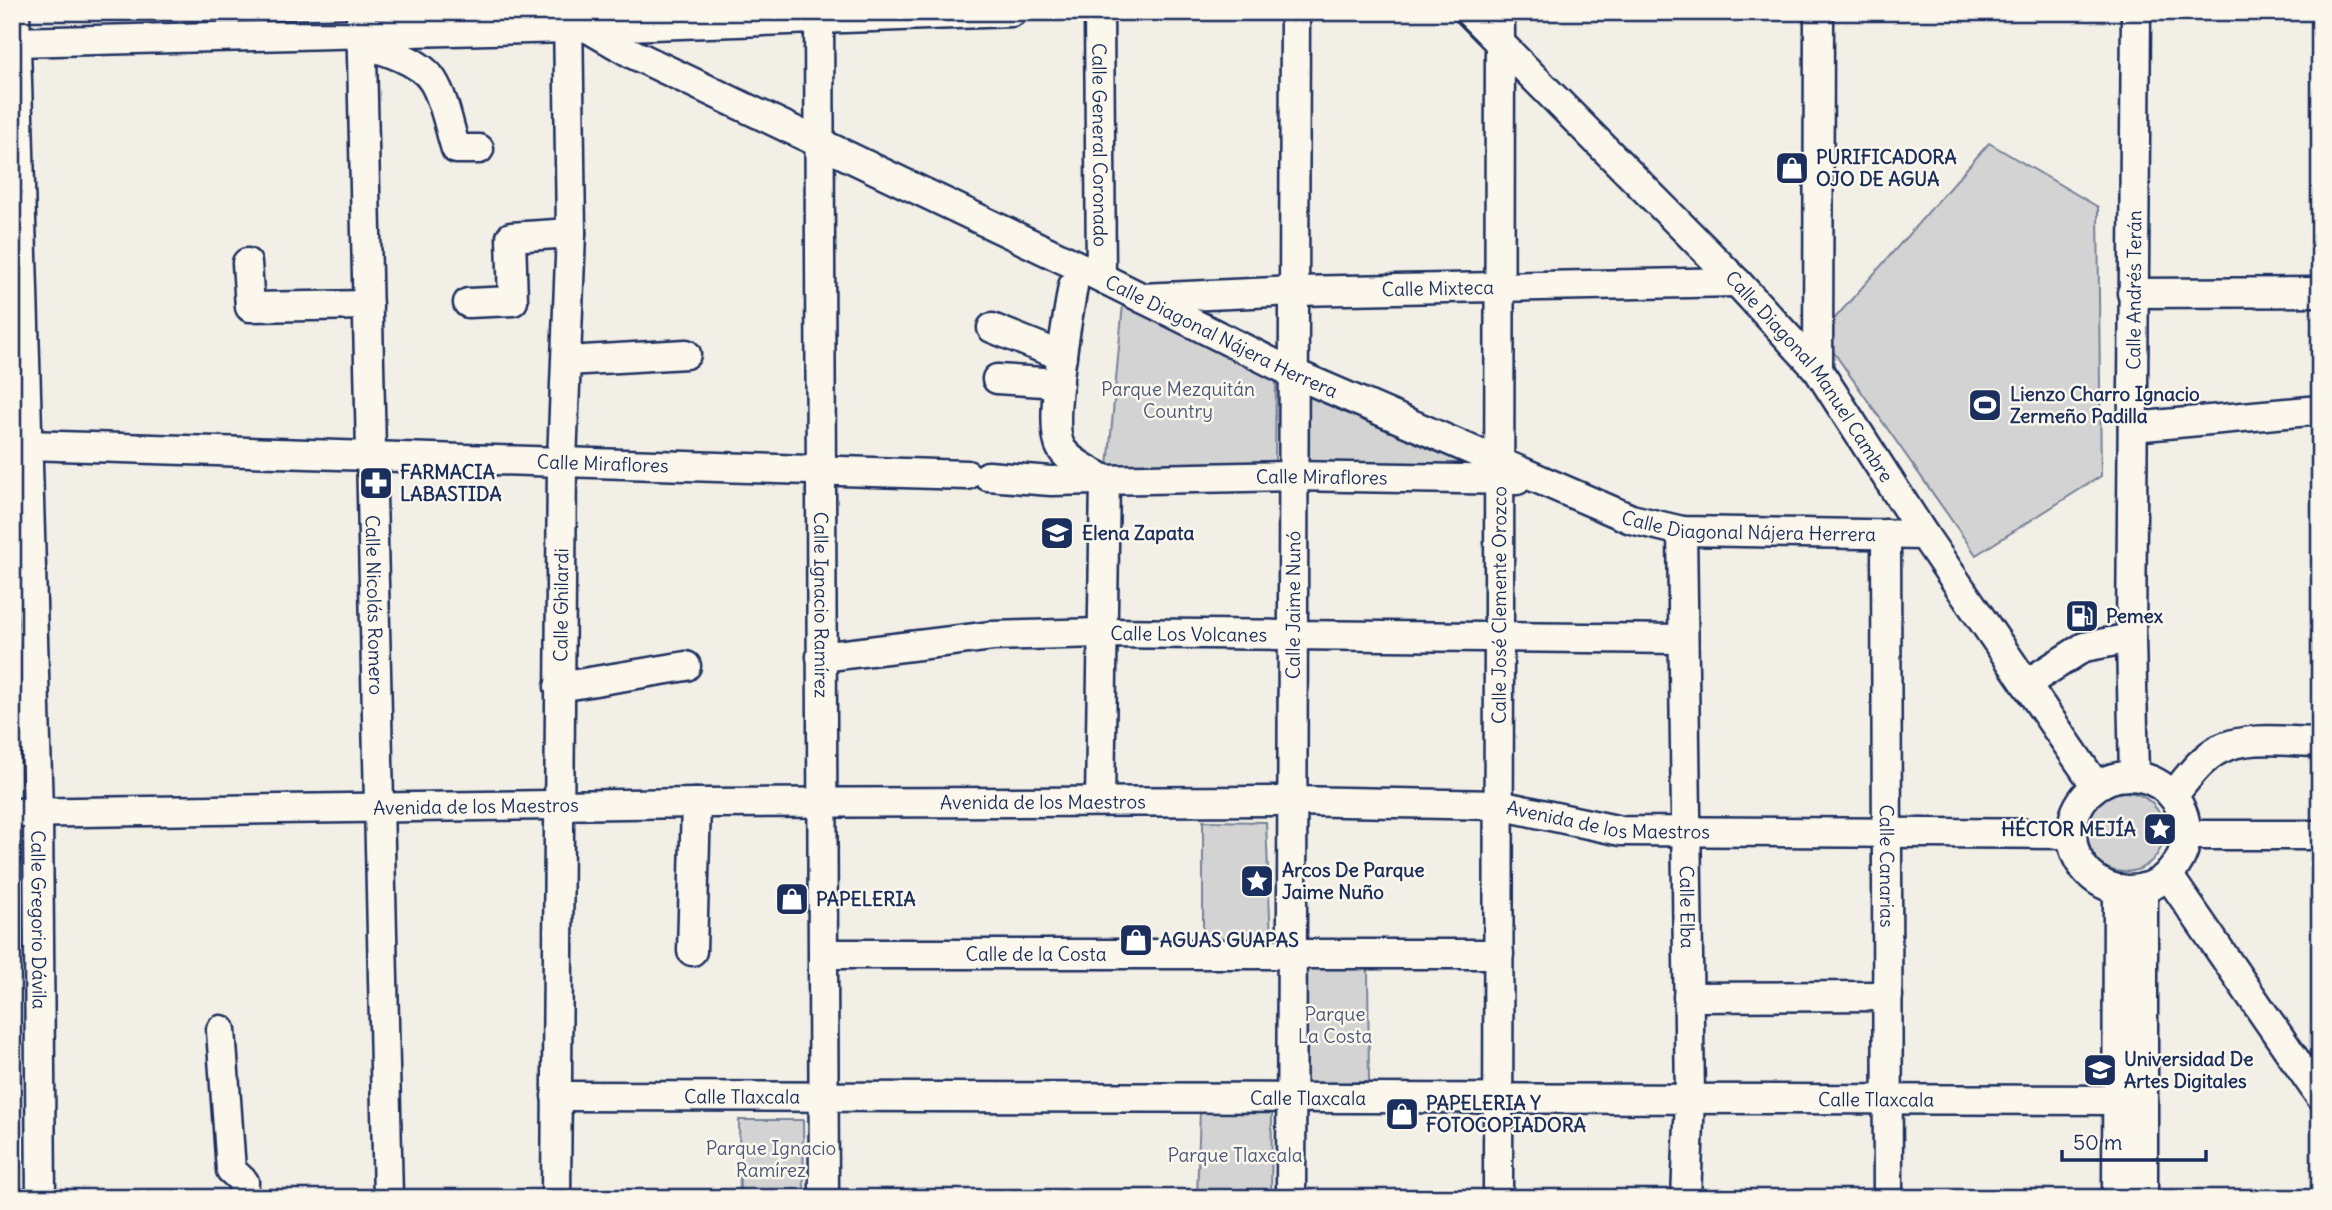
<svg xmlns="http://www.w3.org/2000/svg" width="2332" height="1210" font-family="Delius,sans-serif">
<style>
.green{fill:#d2d3d2;stroke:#768198;stroke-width:2}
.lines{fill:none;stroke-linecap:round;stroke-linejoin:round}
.minor-casing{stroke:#1b2f5e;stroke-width:33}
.minor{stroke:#fbf7ec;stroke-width:28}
.labels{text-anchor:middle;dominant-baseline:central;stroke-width:5;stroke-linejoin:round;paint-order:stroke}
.street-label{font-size:19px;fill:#1b2f5e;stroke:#fbf7ec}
.poi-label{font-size:19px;font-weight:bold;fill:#1b2f5e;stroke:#fbf7ec;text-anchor:start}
.park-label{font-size:19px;fill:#49587b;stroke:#fbf7ec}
</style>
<rect width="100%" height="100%" fill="#f2efe6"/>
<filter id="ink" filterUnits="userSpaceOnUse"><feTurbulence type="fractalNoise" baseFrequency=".0143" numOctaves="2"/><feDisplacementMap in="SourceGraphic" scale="14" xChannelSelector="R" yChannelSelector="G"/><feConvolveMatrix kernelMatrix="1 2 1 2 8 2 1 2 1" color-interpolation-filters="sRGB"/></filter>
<g filter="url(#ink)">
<g class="green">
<path d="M1989,143L2098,207L2101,476L1976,555L1821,334Z"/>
<path d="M1123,303L1276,377L1275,461L1108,467Z"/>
<path d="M1301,385L1493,471L1301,463Z"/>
<circle cx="2124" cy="832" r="40"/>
<path d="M1203,821L1266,822L1271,941H1203Z"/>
<path d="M1301,967L1368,968L1369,1082L1302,1085Z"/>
<path d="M1200,1110L1272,1113L1271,1198H1197Z"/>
<path d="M739,1120H803L804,1198H740Z"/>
</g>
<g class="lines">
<g class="minor-casing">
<g id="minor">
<path id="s1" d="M15,12L38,812L41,1198"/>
<path id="s2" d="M361,12L388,1198"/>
<path id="s3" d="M819,12L824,1198"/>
<path id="s4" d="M1099,12L1101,277"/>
<path id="s5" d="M1469,12L1737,282L1818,370L1924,535L2096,786"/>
<path id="s6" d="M586,27L631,53L1080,267L1293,373L1631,519L1682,531L1924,535"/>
<path d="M15,42L568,28L1012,12"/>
<path d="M361,44C383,49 421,61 433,81C445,100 449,128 456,149H479"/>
<path d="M247,263L250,307L368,305"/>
<path d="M1073,286C1068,317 1047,424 1061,448C1070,463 1091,471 1105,480"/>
<path d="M2132,293L2320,292"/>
<path id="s7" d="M1142,298L1295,291L1737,282"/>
<path d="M468,303L513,301L511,237L571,233"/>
<path d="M992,328L1062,356"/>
<path d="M567,361L686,354"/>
<path d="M1818,370L1819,12"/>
<path d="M997,379L1059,383"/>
<path d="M2133,427L2320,410"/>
<path id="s8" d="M27,445L967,475"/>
<path id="s9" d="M988,476L1051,481L1292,476L1517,480"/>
<path id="s10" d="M1682,531L1690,1098L1686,1198"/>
<path id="s11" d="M1886,534L1888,1198"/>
<path id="s12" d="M821,657L992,636L1101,633L1683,639"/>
<path d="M2026,684L2084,647L2131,638"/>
<path d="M559,687L686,666"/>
<path id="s13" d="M2134,776L2131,638L2136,12"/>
<circle cx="2129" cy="833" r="57"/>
<path d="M2173,796C2186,780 2201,758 2220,749C2248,735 2290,742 2320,742"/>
<path d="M1100,801L1105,480"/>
<path id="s14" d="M12,813L696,803L1292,801L1499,805L1621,831L2072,834"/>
<path d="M2186,835H2320"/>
<path d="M2168,875L2320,1096"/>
<path d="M692,951L696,803"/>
<path id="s15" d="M824,954H1499"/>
<path d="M1688,997L1888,996"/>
<path d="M221,1030L231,1170L244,1182L243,1198"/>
<path id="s16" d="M556,1096L2143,1100"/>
<path id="s17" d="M556,1198L562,461L571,233L568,12"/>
<path id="s18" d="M1291,1198L1295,12"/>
<path id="s19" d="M1498,1198L1500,12"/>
<path d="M2117,1198L2118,889"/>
<path d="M2143,1198V888"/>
</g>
</g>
<use href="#minor" class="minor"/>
</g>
</g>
<defs>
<g id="shop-square" transform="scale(1.75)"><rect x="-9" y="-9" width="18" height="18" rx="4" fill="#1b2f5e" stroke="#fbf7ec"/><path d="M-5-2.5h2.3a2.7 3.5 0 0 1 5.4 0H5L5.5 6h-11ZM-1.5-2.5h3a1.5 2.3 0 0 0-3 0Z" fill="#fff"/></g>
<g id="stadium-square" transform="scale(1.75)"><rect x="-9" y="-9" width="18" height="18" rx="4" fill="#1b2f5e" stroke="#fbf7ec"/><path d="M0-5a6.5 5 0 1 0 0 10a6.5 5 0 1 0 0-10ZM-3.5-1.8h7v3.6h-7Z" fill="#fff"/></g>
<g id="pharmacy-square" transform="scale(1.75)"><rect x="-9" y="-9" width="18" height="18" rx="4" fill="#1b2f5e" stroke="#fbf7ec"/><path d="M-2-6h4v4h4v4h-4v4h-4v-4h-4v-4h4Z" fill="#fff"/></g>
<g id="school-square" transform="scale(1.75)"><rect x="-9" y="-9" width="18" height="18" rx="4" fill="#1b2f5e" stroke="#fbf7ec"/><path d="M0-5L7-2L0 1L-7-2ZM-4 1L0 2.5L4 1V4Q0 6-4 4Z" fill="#fff"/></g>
<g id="fuel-square" transform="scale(1.75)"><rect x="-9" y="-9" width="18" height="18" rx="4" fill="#1b2f5e" stroke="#fbf7ec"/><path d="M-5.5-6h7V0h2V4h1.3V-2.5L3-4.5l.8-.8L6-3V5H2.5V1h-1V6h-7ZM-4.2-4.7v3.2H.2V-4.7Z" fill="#fff"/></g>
<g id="sight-square" transform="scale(1.75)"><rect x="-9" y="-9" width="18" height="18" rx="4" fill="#1b2f5e" stroke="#fbf7ec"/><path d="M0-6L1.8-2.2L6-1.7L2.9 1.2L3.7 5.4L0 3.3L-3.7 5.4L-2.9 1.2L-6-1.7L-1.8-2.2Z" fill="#fff"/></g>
<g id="university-square" transform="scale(1.75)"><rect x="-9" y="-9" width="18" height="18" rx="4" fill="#1b2f5e" stroke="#fbf7ec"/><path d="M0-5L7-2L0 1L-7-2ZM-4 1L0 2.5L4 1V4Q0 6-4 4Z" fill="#fff"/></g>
</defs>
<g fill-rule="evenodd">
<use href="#shop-square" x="1792" y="168"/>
<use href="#stadium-square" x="1985" y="405"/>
<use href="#pharmacy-square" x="376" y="483"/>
<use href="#school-square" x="1057" y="533"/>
<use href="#fuel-square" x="2082" y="616"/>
<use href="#sight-square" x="2160" y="829"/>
<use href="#sight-square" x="1257" y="881"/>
<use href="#shop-square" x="792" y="899"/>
<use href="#shop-square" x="1136" y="940"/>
<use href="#university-square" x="2100" y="1070"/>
<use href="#shop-square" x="1402" y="1114"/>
</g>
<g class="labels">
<g class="street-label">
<text stroke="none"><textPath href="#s4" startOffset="133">Calle General Coronado</textPath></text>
<text stroke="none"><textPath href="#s7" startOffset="296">Calle Mixteca</textPath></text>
<text stroke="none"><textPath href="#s13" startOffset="486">Calle Andrés Terán</textPath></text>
<text stroke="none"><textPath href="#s6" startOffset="707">Calle Diagonal Nájera Herrera</textPath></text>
<text stroke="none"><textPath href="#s5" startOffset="500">Calle Diagonal Manuel Cambre</textPath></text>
<text stroke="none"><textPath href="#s8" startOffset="576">Calle Miraflores</textPath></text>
<text stroke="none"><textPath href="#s9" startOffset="334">Calle Miraflores</textPath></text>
<text stroke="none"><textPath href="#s6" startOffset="1274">Calle Diagonal Nájera Herrera</textPath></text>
<text stroke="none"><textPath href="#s2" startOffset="593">Calle Nicolás Romero</textPath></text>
<text stroke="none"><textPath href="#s17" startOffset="593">Calle Ghilardi</textPath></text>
<text stroke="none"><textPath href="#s3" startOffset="593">Calle Ignacio Ramírez</textPath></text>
<text stroke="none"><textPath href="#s18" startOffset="593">Calle Jaime Nunó</textPath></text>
<text stroke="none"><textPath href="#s19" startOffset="593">Calle José Clemente Orozco</textPath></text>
<text stroke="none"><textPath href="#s12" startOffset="369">Calle Los Volcanes</textPath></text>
<text stroke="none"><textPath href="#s14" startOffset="1031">Avenida de los Maestros</textPath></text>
<text stroke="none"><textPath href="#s14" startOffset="464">Avenida de los Maestros</textPath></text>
<text stroke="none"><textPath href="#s14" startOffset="1598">Avenida de los Maestros</textPath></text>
<text stroke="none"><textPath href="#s11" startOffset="332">Calle Canarias</textPath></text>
<text stroke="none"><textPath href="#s10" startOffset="376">Calle Elba</textPath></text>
<text stroke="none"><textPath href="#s1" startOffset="908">Calle Gregorio Dávila</textPath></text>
<text stroke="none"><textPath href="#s15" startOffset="212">Calle de la Costa</textPath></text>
<text stroke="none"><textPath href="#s16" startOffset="186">Calle Tlaxcala</textPath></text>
<text stroke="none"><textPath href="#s16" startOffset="752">Calle Tlaxcala</textPath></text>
<text stroke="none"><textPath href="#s16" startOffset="1320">Calle Tlaxcala</textPath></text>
</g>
<g class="poi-label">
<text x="1816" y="157">PURIFICADORA<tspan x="1816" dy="22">OJO DE AGUA</tspan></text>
<text x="2010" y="394">Lienzo Charro Ignacio<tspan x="2010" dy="22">Zermeño Padilla</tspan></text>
<text x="400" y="472">FARMACIA<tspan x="400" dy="22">LABASTIDA</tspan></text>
<text x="1082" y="533">Elena Zapata</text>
<text x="2106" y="616">Pemex</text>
<text x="2136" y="829" text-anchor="end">HÉCTOR MEJÍA</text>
<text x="1282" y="870">Arcos De Parque<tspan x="1282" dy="22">Jaime Nuño</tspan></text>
<text x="816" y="899">PAPELERIA</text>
<text x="1160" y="940">AGUAS GUAPAS</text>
<text x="2124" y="1059">Universidad De<tspan x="2124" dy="22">Artes Digitales</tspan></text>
<text x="1426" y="1103">PAPELERIA Y<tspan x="1426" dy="22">FOTOCOPIADORA</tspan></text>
</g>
<g class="park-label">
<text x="1178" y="389">Parque Mezquitán<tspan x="1178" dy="22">Country</tspan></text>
<text x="1335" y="1014">Parque<tspan x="1335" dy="22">La Costa</tspan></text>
<text x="771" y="1148">Parque Ignacio<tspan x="771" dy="22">Ramírez</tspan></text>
<text x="1235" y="1155">Parque Tlaxcala</text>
</g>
</g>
<rect width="2332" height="1210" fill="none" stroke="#fbf7ec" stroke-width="42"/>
<rect x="21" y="21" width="2290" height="1168" fill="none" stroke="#1b2f5e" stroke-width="2.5" filter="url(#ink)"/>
<path d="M2062 1150v10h144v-10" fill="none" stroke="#1b2f5e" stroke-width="3.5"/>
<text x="2073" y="1150" font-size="21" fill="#1b2f5e" stroke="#fbf7ec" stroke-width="5" paint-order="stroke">50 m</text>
</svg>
